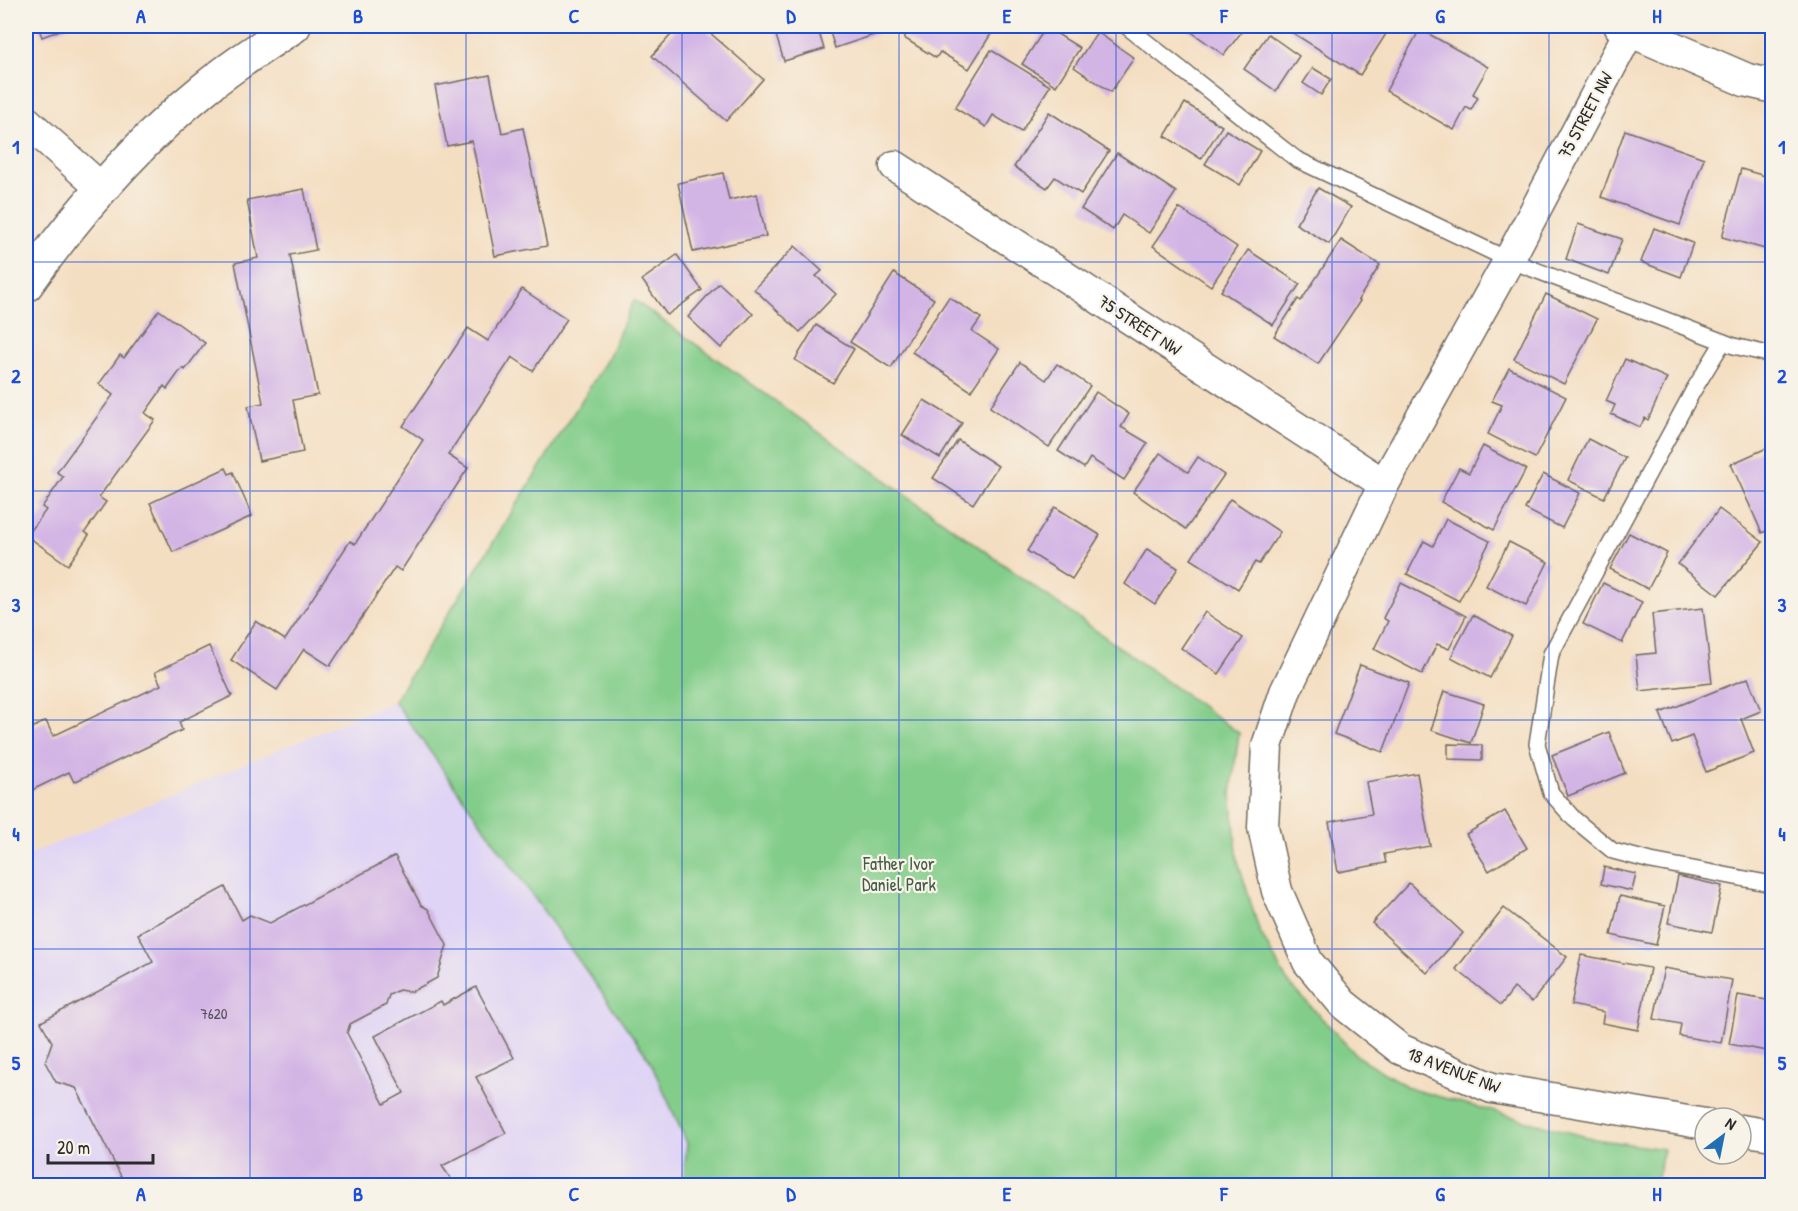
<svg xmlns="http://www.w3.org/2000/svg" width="1798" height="1211" font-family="'Patrick Hand',sans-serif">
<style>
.built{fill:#dfd4f5}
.green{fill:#83cd8a;stroke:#577c5a;stroke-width:1.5}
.building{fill:#d3b5e5}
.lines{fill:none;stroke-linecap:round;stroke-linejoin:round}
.service-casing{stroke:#716a60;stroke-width:18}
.minor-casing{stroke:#716a60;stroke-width:33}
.tertiary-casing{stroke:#716a60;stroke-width:36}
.service{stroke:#fff;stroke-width:15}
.minor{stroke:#fff;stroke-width:30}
.tertiary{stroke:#fff;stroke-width:33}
.grid{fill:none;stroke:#1d4ed8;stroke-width:1.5;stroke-opacity:0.55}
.labels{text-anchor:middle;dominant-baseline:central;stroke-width:4.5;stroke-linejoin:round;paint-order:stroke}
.number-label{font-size:15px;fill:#554e5a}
.street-label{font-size:18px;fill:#2b2b2b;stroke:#f7f3e8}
.park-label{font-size:18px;fill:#455c48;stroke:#f7f3e8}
.neatline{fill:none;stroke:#1d4ed8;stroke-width:2}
.grid-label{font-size:20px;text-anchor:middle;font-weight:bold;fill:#1d4ed8}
</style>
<rect width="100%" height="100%" fill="#f7f3e8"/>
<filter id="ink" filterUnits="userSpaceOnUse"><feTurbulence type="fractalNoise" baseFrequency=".0167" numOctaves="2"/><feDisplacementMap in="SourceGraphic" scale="12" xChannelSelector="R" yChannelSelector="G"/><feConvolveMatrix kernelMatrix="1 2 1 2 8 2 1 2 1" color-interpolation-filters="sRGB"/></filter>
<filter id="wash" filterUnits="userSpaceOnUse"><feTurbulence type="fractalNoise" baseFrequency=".008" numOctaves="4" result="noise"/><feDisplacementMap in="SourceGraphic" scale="24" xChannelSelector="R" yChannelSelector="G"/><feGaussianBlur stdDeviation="1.35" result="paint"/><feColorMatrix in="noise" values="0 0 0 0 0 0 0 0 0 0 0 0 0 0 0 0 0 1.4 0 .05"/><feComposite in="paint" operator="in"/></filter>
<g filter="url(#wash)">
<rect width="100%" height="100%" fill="#f4dec1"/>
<path class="built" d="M394,701L649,1059L687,1143L683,1185H31L26,1174V856Z"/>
<path class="green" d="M634,300L1239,733L1231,794L1238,861L1259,930L1287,981L1358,1057L1411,1089L1594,1139L1664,1149L1655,1185H683L687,1143L649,1059L394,701L608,358Z"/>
<g id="blocks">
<g class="building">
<path d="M38,26H71L42,37Z"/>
<path d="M679,26H702L763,79L726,121L652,56Z"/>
<path d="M773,26H817L824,49L784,61Z"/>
<path d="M828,26H875L877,34L835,48Z"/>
<path d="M912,26H996L969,69L940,52L936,58L904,38Z"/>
<path d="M1183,26H1246L1224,55Z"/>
<path d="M1290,26H1391L1360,75L1288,30Z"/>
<path d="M1046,27L1080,48L1056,86L1022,64Z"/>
<path d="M1420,29L1488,67L1473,94L1478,97L1471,110L1466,107L1454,130L1386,91Z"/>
<path d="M1097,32L1134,58L1111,92L1074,67Z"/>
<path d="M1268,34L1299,56L1276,91L1244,69Z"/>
<path d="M991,50L1050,86L1021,132L993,115L986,127L955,108Z"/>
<path d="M1313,68L1331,79L1321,95L1303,83Z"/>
<path d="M490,75L502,133L523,128L547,246L495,256L472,141L447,146L435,86Z"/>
<path d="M1185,103L1222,126L1201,159L1165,136Z"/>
<path d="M1049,112L1109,151L1081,194L1055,177L1047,188L1014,167Z"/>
<path d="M1226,130L1260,151L1240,185L1205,164Z"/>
<path d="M1625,130L1704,158L1680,225L1601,197Z"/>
<path d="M1117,153L1176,192L1149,233L1122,215L1113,230L1081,209Z"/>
<path d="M1741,169L1772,178V251L1722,237Z"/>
<path d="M723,173L729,200L757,194L766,236L693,252L678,183Z"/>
<path d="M1318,188L1351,207L1329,244L1296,224Z"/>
<path d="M304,189L316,250L290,255L318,395L293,400L303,452L259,461L248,406L263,403L235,263L258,258L247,200Z"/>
<path d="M1179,208L1237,247L1211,286L1153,246Z"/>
<path d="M1578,224L1622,239L1609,275L1566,259Z"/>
<path d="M1654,228L1693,243L1681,277L1641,262Z"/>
<path d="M1341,240L1380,265L1358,300L1360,301L1318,364L1274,336L1298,299L1301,301Z"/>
<path d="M795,246L822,271L816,276L836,294L800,332L754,289Z"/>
<path d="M1248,250L1300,284L1273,325L1221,291Z"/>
<path d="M677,255L702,290L667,315L642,280Z"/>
<path d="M894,273L934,299L891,368L850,342Z"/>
<path d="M719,283L753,314L721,348L688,317Z"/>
<path d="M522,289L567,319L533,371L512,357L448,455L468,468L401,571L395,567L330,666L304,649L277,690L231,660L256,621L285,640L350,541L355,544L423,440L403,426L468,328L488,341Z"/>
<path d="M1546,294L1597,319L1564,384L1514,359Z"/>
<path d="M949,297L981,318L972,331L999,349L971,391L912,352Z"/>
<path d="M159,310L205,343L185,370L182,368L167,389L164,386L145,413L155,420L99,497L106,502L85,532L89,535L68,565L27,536L46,510L42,507L63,477L57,472L113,395L99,384L120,355L124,358Z"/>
<path d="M816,325L854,349L833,383L795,360Z"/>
<path d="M1625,359L1667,378L1648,420L1645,418L1640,427L1611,414L1615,405L1606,401Z"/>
<path d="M1020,362L1046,380L1057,364L1090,386L1049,447L990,407Z"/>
<path d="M1509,368L1566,397L1535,458L1488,434L1502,405L1492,401Z"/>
<path d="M1096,392L1129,414L1121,427L1148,443L1124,480L1090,458L1084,468L1058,451Z"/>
<path d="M924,400L962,423L940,458L902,435Z"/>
<path d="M1588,439L1625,458L1604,498L1568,480Z"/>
<path d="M958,440L998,466L973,504L933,478Z"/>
<path d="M1483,446L1526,469L1494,530L1441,502L1459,468L1469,473Z"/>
<path d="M1769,447L1772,455V528L1762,533L1731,464Z"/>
<path d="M1160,453L1188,472L1198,457L1224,475L1186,529L1133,492Z"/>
<path d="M226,468L229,474L233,472L252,516L173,552L150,503Z"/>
<path d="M1543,474L1580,493L1562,528L1525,509Z"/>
<path d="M1230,499L1280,532L1259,564L1255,562L1238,589L1191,559Z"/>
<path d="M1055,507L1100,535L1072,579L1027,551Z"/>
<path d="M1719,509L1763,542L1718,595L1678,564Z"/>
<path d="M1446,519L1490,541L1459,601L1407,574L1424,541L1433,546Z"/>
<path d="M1629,533L1667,553L1648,589L1610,569Z"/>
<path d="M1509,542L1548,562L1526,606L1486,586Z"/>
<path d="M1147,549L1178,568L1155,604L1125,584Z"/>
<path d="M1401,583L1466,616L1449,649L1437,644L1422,674L1374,649L1388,621L1383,618Z"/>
<path d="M1603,583L1642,602L1622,643L1583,624Z"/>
<path d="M1703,608L1712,683L1640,691L1636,655L1656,653L1652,614Z"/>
<path d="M1205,612L1243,638L1219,674L1181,648Z"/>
<path d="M1473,615L1512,636L1490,678L1451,657Z"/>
<path d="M209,646L232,696L179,722L182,730L74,782L69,772L26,793V731L46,721L53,736L161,685L155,672Z"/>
<path d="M1360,665L1409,683L1383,752L1334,734Z"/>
<path d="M1748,678L1761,711L1741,719L1754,753L1706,772L1692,736L1672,744L1660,713Z"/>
<path d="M1444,691L1484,704L1471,743L1431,730Z"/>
<path d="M1609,732L1625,773L1568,796L1552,755Z"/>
<path d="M1448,744L1482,745V760L1448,759Z"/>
<path d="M1417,773L1430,846L1384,854L1386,863L1338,872L1329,822L1372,814L1366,782Z"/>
<path d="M1505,811L1527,848L1489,871L1466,834Z"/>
<path d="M395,856L421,905L428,909L447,945L437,978L411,992L399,990L389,995L386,1005L350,1024L347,1033L384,1104L404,1093L375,1036L441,1001L443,1005L476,987L514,1058L476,1077L506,1133L442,1166L456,1186H126L76,1088L56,1082L45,1062L52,1042L41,1022L153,962L138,934L225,887L242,920L250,915L270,923Z"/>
<path d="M1604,867L1636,874L1632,891L1601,884Z"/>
<path d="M1678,876L1722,886L1712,932L1668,923Z"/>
<path d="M1409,883L1463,933L1427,973L1372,923Z"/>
<path d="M1620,896L1665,906L1656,945L1611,935Z"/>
<path d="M1504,908L1567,957L1532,1002L1514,988L1501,1005L1456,969Z"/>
<path d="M1581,955L1650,968L1638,1030L1602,1023L1604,1012L1571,1005Z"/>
<path d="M1664,968L1732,980L1721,1043L1679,1036L1681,1024L1654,1019Z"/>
<path d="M1738,995L1772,1001V1052L1729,1044Z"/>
</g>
</g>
</g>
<g filter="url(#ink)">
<use href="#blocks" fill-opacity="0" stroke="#716a60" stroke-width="1.5"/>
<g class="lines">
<g class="service-casing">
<g id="service">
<path d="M1126,26L1296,159L1509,260L1734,346L1772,355"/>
<path d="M1723,342L1693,391L1551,654L1537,744L1551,793L1574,819L1613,851L1651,861L1772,884"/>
</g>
</g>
<g class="minor-casing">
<g id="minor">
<path d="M1630,30L1509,260L1384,484L1285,692L1267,746L1263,827L1277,891L1308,962L1343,1004L1400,1049L1492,1088L1705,1124"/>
<path d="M26,121L101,188"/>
<path d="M895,166L1384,484"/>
<path d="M1741,1130L1772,1135"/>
</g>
</g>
<g class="tertiary-casing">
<g id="tertiary">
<path d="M1621,26L1746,80L1772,86"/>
<path d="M26,285C77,213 135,145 204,89C232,66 263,46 294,26"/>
</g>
</g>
<use href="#service" class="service"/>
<use href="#minor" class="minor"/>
<use href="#tertiary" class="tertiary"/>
</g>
</g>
<path class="grid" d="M250,26V1186M466,26V1186M682,26V1186M899,26V1186M1116,26V1186M1332,26V1186M1549,26V1186M26,262H1772M26,491H1772M26,720H1772M26,949H1772"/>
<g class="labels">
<g class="number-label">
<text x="214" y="1013">7620</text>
</g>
<g class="street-label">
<text transform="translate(1585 115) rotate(-62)">75 STREET NW</text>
<text transform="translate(1140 325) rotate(33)">75 STREET NW</text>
<text transform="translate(1454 1070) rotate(21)">18 AVENUE NW</text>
</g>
<g class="park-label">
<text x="899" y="863">Father Ivor<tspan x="899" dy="21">Daniel Park</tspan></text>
</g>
</g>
<rect width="1798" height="1211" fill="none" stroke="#f7f3e8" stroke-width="66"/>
<g transform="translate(1723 1136) rotate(32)"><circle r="28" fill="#f7f3e8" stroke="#a5a39c" stroke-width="1.5"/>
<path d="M0-4.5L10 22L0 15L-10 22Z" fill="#1f6fb2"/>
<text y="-9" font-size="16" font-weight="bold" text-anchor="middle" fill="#2b2b2b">N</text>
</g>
<path d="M48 1154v9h105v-9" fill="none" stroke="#2b2b2b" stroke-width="3"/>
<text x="57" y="1154" font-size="18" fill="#2b2b2b" stroke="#f7f3e8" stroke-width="4.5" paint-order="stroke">20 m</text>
<rect x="33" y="33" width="1732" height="1145" class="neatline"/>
<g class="grid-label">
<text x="141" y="23">A</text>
<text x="358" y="23">B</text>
<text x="574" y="23">C</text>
<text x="791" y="23">D</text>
<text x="1007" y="23">E</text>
<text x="1224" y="23">F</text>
<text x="1440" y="23">G</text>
<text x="1657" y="23">H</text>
<text x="16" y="154">1</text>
<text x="1782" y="154">1</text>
<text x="16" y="383">2</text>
<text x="1782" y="383">2</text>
<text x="16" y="612">3</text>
<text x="1782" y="612">3</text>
<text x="16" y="841">4</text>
<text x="1782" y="841">4</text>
<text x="16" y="1070">5</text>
<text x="1782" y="1070">5</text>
<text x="141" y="1201">A</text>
<text x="358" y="1201">B</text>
<text x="574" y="1201">C</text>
<text x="791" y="1201">D</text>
<text x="1007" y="1201">E</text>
<text x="1224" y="1201">F</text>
<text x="1440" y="1201">G</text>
<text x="1657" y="1201">H</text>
</g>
</svg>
